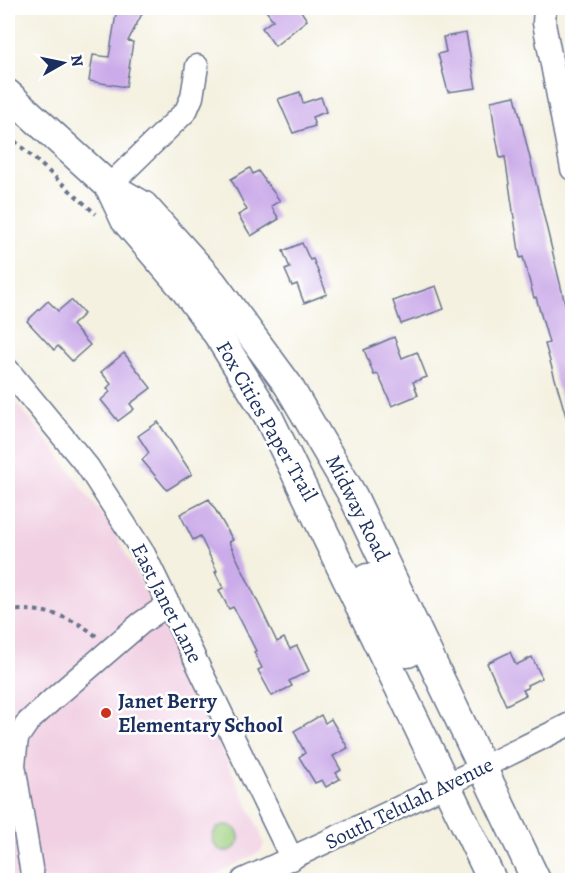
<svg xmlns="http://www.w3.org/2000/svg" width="580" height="888" font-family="Alegreya,serif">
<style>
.built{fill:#f1d0e3}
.green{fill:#9dd080;stroke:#5c806f;stroke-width:1.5}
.building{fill:#cbabe9}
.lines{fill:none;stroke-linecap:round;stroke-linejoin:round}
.minor-casing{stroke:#67738c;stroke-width:25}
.major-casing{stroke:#67738c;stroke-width:31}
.path{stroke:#67738c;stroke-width:4;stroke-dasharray:4.5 4.5;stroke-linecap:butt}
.minor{stroke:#fff;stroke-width:22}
.major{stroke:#fff;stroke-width:28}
.poi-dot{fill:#c8321e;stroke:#fff;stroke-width:2}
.labels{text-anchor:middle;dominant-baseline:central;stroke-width:5;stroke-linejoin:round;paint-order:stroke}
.street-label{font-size:21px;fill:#1b2f5e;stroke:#fff}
.poi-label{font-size:21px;font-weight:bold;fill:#1b2f5e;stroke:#fff;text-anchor:start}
</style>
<rect width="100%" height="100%" fill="#fff"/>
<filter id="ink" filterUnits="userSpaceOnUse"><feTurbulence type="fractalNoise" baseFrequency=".0167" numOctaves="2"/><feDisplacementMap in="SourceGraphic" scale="12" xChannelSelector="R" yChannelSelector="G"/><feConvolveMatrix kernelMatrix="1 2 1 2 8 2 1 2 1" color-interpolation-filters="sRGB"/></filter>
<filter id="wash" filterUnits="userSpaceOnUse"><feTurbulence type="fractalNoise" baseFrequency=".008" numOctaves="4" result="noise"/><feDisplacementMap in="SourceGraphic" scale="24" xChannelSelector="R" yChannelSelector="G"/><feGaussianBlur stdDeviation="1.35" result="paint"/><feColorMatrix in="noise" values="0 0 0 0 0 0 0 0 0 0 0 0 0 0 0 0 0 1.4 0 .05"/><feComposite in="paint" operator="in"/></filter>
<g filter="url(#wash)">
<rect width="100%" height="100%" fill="#f4f1e0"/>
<path class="built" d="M8,393L56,451L114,532L148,595L260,831L264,844L261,851L205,880H8Z"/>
<circle class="green" cx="226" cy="838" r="13"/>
<g id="blocks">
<g class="building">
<path d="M117,8H145L128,41L133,42L126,87L89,81L93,55L109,57Z"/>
<path d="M264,8H299L307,20L275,46L262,28L273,20Z"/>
<path d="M466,33L476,88L448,92L438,54L446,52L443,37Z"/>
<path d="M300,92L303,103L321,97L326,112L312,117L315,126L293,133L278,99Z"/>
<path d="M515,96L573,337V419L567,420L545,344L549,343L536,297L534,298L523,257L520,258L505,157L500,158L495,131L491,101Z"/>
<path d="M250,168L253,174L258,171L280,201L271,206L279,219L251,236L238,215L247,210L231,179Z"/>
<path d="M302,243L310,260L313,259L327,294L304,303L297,284L292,286L285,270L290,268L283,251Z"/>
<path d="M436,286L444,309L401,324L393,301Z"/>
<path d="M71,300L84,314L72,325L90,345L72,361L58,346L54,350L27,321L48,301L58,311Z"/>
<path d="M394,337L402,358L417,352L427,377L413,382L418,395L392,406L378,374L374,375L364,350Z"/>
<path d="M124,353L151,388L130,404L134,409L118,421L101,400L110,392L107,388L111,384L101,372Z"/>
<path d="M158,422L192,474L167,490L142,460L149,453L138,436Z"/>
<path d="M209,499L233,540L229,542L277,642L284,638L290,649L297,646L309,671L289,681L292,686L272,696L258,670L262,668L254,652L256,651L238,615L233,607L229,609L219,590L223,588L215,572L217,571L200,536L193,540L180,514Z"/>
<path d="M510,652L516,665L532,657L542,678L527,685L528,688L523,690L526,695L506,705L487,663Z"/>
<path d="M321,715L325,723L331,719L348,748L333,756L341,770L336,773L340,779L326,787L322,780L315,783L299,757L305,753L294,731Z"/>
</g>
</g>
</g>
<g filter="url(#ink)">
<use href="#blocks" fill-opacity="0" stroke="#67738c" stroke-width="1.5"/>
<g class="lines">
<g class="minor-casing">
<g id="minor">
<path d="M545,8L544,23L572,169"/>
<path d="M109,186L186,111L192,97L197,66"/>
<path d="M8,370L88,467L144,554L292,859"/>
<path d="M33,880L14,765L17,738L28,722L52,700L141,623L169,604"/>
<path d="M243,880C354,830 464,777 572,723"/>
</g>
</g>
<g class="major-casing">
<g id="major">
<path d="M8,94L109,186L144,206L212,282L288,385L353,496L536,880"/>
<path d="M109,186L125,220L185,290L218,335L268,416L492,880"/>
<path d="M367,578L408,653"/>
</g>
</g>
<g class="path">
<path d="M8,135L96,214"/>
<path d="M8,611C39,607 71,615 96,636"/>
</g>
<use href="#minor" class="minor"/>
<use href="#major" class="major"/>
</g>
</g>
<circle class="poi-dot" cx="106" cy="713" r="6"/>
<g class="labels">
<g class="street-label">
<text transform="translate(267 421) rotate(60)">Fox Cities Paper Trail</text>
<text transform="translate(358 508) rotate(63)">Midway Road</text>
<text transform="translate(167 603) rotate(63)">East Janet Lane</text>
<text transform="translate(409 803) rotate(-26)">South Telulah Avenue</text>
</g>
<g class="poi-label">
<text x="118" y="701">Janet Berry<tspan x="118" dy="24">Elementary School</tspan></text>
</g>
</g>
<rect width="580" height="888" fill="none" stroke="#fff" stroke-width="30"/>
<g transform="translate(63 63) rotate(81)" stroke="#ffffff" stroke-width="4.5" paint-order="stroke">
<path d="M0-4.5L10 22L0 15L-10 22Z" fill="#1b2f5e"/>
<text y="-9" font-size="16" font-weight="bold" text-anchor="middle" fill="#1b2f5e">N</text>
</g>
</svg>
